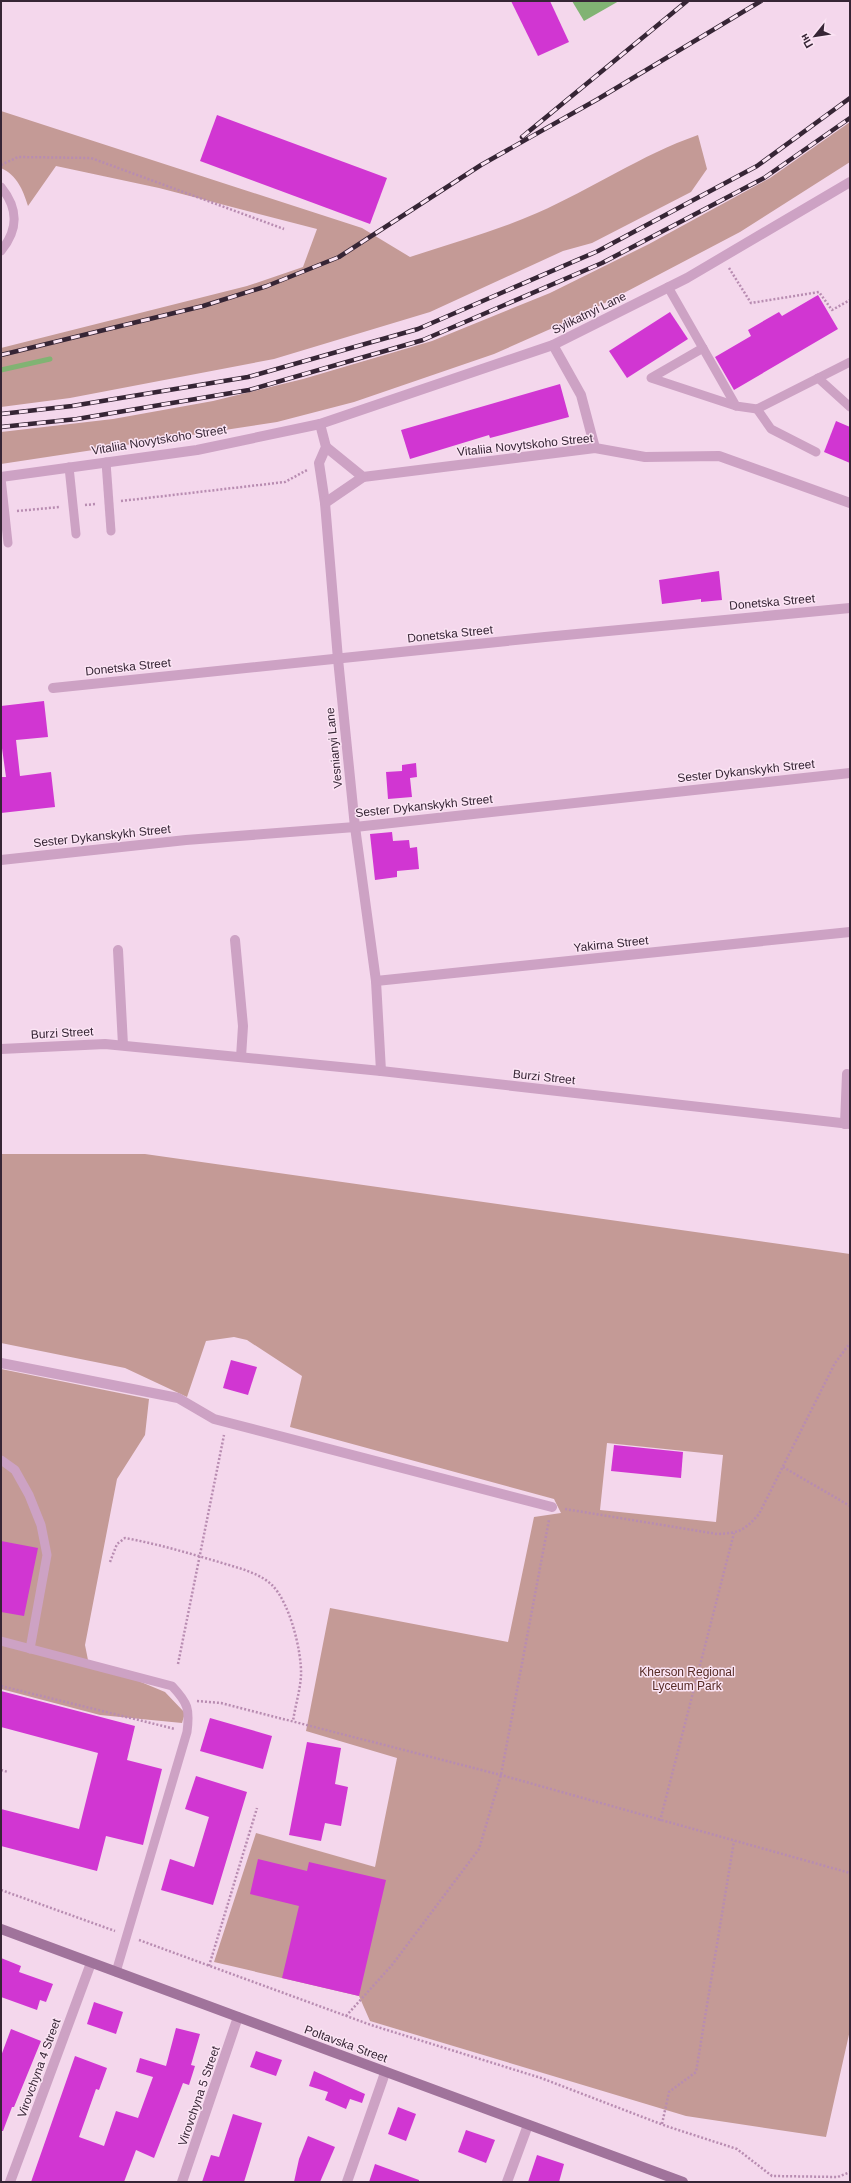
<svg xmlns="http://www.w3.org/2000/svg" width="851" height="2183" font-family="Helvetica,sans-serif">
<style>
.green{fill:#c49a96;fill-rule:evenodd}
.water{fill:#81b373}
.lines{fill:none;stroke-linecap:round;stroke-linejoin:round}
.stream{stroke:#81b373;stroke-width:5}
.building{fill:#d136d2}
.path{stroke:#b88cb1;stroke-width:2.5;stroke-dasharray:2 2;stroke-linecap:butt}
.service{stroke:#cda2c4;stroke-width:9}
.minor{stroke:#cda2c4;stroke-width:10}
.secondary{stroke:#a0739b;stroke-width:10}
.rail-casing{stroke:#362535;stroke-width:4.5}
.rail{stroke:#fbe4f4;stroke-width:3;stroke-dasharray:9;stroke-linecap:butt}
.labels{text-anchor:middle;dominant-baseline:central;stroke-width:3;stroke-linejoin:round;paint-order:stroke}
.street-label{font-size:12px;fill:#362535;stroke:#fbe4f4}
.park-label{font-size:12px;fill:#572c26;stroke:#fbe4f4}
</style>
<rect width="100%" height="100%" fill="#f4d7ec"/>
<g class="green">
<path d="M1,111L362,228L410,257C452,243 496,231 537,213C592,189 641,155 698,135L707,169L691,192L592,243L563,251L430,312L274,359L70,398L1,407V348L247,286L303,267L317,229L159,188L56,166L28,206C23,190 17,175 1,168Z"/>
<path d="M850,122V162L740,232L582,315L494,354L354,402L277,422L1,464V432L113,419L213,401L303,379L432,341L550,293L649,244L770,178Z"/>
<path d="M1,1154H145L850,1254V2030L826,2137L686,2116L370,2021L359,1996L214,1962L256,1833L375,1867L397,1758L306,1731L330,1608L508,1642L534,1517L561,1513L554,1499L290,1427L302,1376L247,1340L234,1337L206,1341L187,1397L125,1368L1,1343ZM607,1443L723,1455L716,1522L600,1510Z"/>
<path d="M1,1369L149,1399L145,1435L117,1479L85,1645L88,1660L165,1692L185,1713L182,1723L100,1715L1,1689Z"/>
</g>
<path class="water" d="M572,1H619L584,21Z"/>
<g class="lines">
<path class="stream" d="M1,370L50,359"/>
</g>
<g class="building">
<path d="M511,1H550L569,42L538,56Z"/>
<path d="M217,115L387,178L370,224L200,161Z"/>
<path d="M818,295L838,329L734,390L715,357L751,336L748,330L779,312L782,316Z"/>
<path d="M670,312L688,339L627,378L609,351Z"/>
<path d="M560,384L569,417L490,438L489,435L410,459L401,430Z"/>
<path d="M836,421L850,427V463L824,452Z"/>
<path d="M719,571L722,600L701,602V599L662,604L659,580Z"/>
<path d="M44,701L48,737L16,740L20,776L51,772L55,807L1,813V777H6L1,741V706Z"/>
<path d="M416,763L417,777L410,778L412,797L388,799L386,772L402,771V765Z"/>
<path d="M392,832L393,841L409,840L410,848L417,847L419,869L397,871V877L375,880L370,834Z"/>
<path d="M231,1360L257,1367L248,1395L223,1388Z"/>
<path d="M614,1445L683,1452L681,1478L611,1471Z"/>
<path d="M1,1541L38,1548L24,1616L1,1612Z"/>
<path d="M1,1691L135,1726L127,1760L162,1769L143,1845L106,1836L97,1871L1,1846V1809L79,1829L98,1753L1,1727Z"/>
<path d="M210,1718L272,1736L263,1769L200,1751Z"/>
<path d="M307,1742L341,1748L335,1784L348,1787L341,1826L325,1823L321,1841L289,1835Z"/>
<path d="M196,1776L247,1792L213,1905L161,1890L170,1859L194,1867L209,1817L185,1809Z"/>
<path d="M258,1859L307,1871L309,1862L386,1880L359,1996L282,1978L299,1906L250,1894Z"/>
<path d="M1,1958L21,1966L19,1972L53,1984L46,2002L40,2000L37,2010L1,1997Z"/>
<path d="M94,2002L123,2012L116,2034L87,2024Z"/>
<path d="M176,2028L200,2034L191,2065L195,2066L189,2085L183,2083L154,2158L136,2150L124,2182H31L75,2056L107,2068L99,2090L96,2089L79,2137L104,2146L116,2111L138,2118L153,2077L136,2072L140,2058L166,2066Z"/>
<path d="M11,2029L41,2041L14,2107H12L3,2131H1V2056Z"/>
<path d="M256,2051L282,2060L276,2076L250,2067Z"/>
<path d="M314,2071L365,2094L362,2103L350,2099L346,2109L325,2100L328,2092L309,2086Z"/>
<path d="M398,2107L416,2114L406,2141L388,2134Z"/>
<path d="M233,2114L262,2123L244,2182H202L211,2155L219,2157Z"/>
<path d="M466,2130L495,2140L486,2163L458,2152Z"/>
<path d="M308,2136L335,2147L320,2182H294L299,2159Z"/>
<path d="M537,2155L564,2164L559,2182H528Z"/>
<path d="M375,2164L419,2180V2182H369Z"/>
</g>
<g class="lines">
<g class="path">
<path d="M1,165L18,157L91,158L284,229"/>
<path d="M729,268L751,303L819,292L832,310L850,300"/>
<path d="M121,501L285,482L307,470"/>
<path d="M85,505L96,504"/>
<path d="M17,511L60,507"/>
<path d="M783,1467L850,1506"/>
<path d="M565,1509L717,1534C739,1533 744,1531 759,1514L835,1363L850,1343"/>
<path d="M110,1562L117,1544L125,1538C158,1544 188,1553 219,1562C238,1568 258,1572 272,1585C290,1603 302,1652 301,1676C300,1691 295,1707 293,1721"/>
<path d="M178,1664L224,1435"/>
<path d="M1,1686L175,1729"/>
<path d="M197,1701L221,1703L501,1775L850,1873"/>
<path d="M1,1770L8,1772"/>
<path d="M660,1821L734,1533"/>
<path d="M1,1890L115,1931"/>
<path d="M139,1940L371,2025L541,2078L666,2126L737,2149L772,2176L838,2177L850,2172"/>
<path d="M209,1966L257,1808"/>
<path d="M346,2016L392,1965L479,1849L501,1775L549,1520"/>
<path d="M662,2124L669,2092L696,2072L734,1841"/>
</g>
<g class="service">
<path d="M1,187C18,208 19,229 1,251"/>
<path d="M668,287L736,406L757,409L850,362"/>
<path d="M703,348L651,378L736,406"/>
<path d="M818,378L850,407"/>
<path d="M757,409L771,429L816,452"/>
<path d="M106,462L111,531"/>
<path d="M69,467L76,534"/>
<path d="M1,478L8,543"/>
<path d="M1,1460L15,1470L29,1495L41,1525L47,1555L30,1649"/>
<path d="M1,1641L172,1686C188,1703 190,1709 187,1732L116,1972"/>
</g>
<g class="minor">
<path d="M553,345L581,395L595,448"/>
<path d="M320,424L326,447L319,463L325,503L338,659L355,827L376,981L381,1071"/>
<path d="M326,447L363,477L595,448L645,457L719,456L850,503"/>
<path d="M1,477L197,450L320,424L553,345L687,278L850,182"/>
<path d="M325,503L363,477"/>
<path d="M53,688L545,637L850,608"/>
<path d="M1,860L186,840L355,827L850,773"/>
<path d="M235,940L243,1026L241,1057"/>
<path d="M118,950L123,1045"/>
<path d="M376,981L850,932"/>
<path d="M1,1049L105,1044L381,1071L850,1124"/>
<path d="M845,1124L847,1074"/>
<path d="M1,1363L178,1398L214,1419L552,1507"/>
<path d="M10,2182L91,1963"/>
<path d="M182,2182L238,2017"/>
<path d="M347,2182L385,2073"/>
<path d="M507,2182L528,2125"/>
</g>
<path class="secondary" d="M1,1929L683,2182"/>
<g class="rail-casing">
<g id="rail">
<path d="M522,137L687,1"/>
<path d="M1,355L203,306L267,286L339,257L481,165L598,99L761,1"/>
<path d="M1,414L72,406L248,377L418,329L598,251L757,166L850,98"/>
<path d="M1,427L77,419L249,390L423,340L602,263L764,178L850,118"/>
</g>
</g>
<use href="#rail" class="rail"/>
</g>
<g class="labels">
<g class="street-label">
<text transform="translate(589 313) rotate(-26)">Sylikatnyi Lane</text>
<text transform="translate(159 440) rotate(-9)">Vitaliia Novytskoho Street</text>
<text transform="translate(525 445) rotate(-6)">Vitaliia Novytskoho Street</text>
<text transform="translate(772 602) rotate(-5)">Donetska Street</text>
<text transform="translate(450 634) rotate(-6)">Donetska Street</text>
<text transform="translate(128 667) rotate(-6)">Donetska Street</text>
<text transform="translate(334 748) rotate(-96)">Vesnianyi Lane</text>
<text transform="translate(746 771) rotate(-6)">Sester Dykanskykh Street</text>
<text transform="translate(424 806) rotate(-6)">Sester Dykanskykh Street</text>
<text transform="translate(102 836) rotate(-6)">Sester Dykanskykh Street</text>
<text transform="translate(611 944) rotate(-6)">Yakirna Street</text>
<text transform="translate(62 1033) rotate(-3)">Burzi Street</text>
<text transform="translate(544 1077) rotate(6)">Burzi Street</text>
<text transform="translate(346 2044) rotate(20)">Poltavska Street</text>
<text transform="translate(39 2068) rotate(-70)">Virovchyna 4 Street</text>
<text transform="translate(199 2096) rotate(-71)">Virovchyna 5 Street</text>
</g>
<g class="park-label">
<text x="687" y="1672">Kherson Regional<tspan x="687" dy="14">Lyceum Park</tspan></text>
</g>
</g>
<rect width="851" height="2183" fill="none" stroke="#362535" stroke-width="4"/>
<g transform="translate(815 36) rotate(240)" stroke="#fbe4f4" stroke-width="3" paint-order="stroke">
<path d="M0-3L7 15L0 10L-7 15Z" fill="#362535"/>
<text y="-6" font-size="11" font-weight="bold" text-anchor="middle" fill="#362535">Пн</text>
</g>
</svg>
